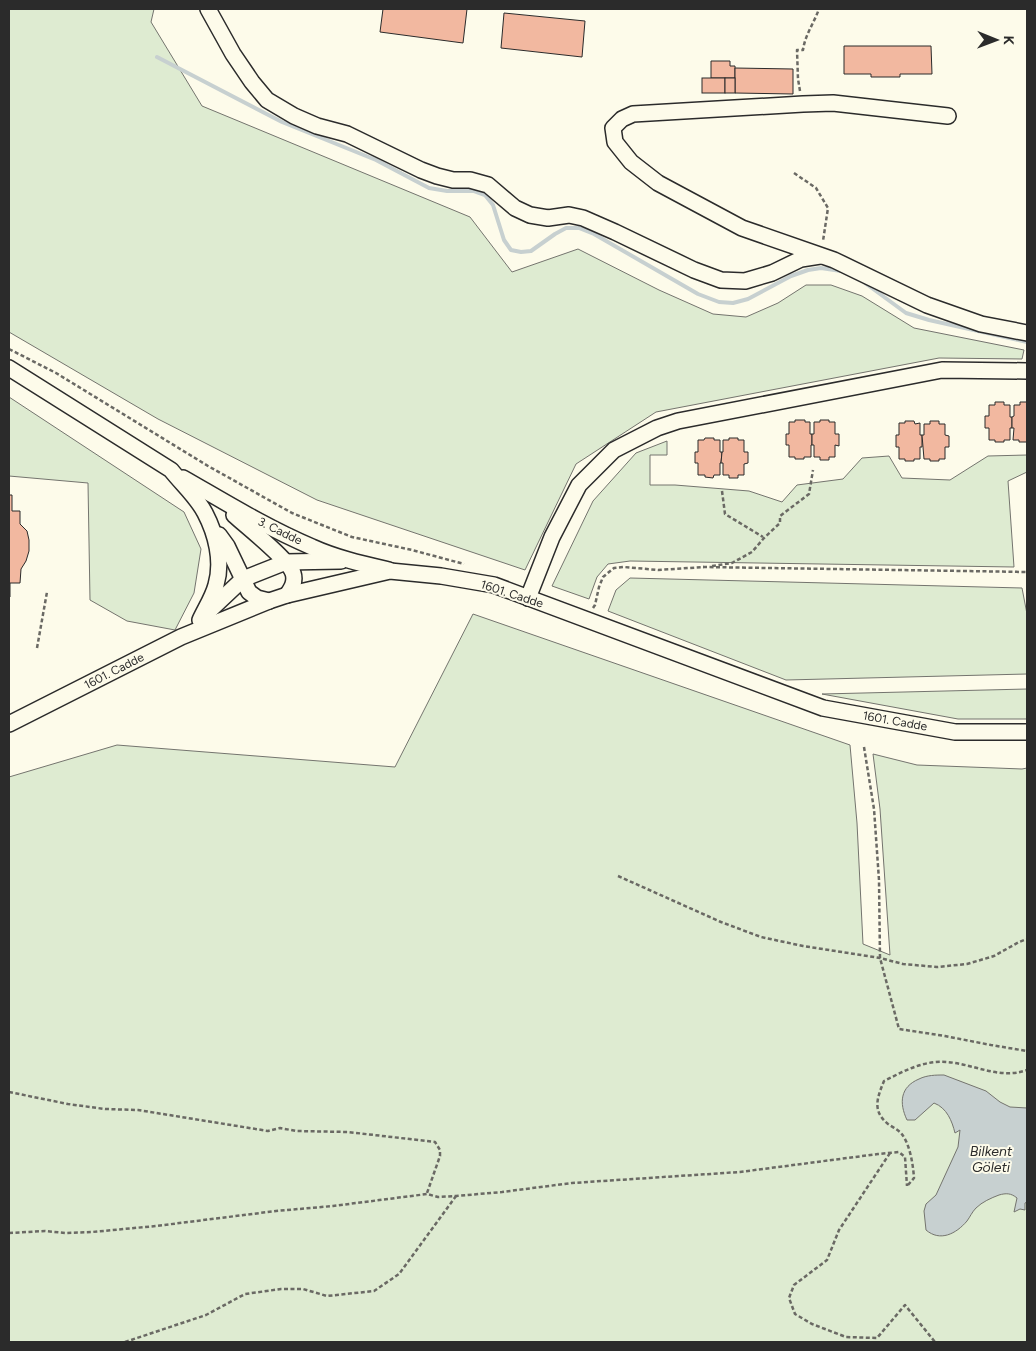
<svg xmlns="http://www.w3.org/2000/svg" width="1036" height="1351" font-family="Figtree,sans-serif">
<style>
.green{fill:#deebd1;stroke:#74746e}
.water{fill:#c7d0d0;stroke:#74746e}
.lines{fill:none;stroke-linecap:round;stroke-linejoin:round}
.stream{stroke:#c7d0d0;stroke-width:4}
.building{fill:#f2b8a0;stroke:#2b2b2b}
.minor-casing{stroke:#2b2b2b;stroke-width:18}
.path{stroke:#6a6964;stroke-width:2.5;stroke-dasharray:4 2.5;stroke-linecap:butt}
.minor{stroke:#fdfbea;stroke-width:15}
.labels{text-anchor:middle;dominant-baseline:central;stroke-width:4;stroke-linejoin:round;paint-order:stroke}
.street-label{font-size:12px;fill:#2b2b2b;stroke:#fdfbea}
.water-label{font-size:14px;font-style:italic;fill:#2b2b2b;stroke:#fdfbea}
</style>
<rect width="100%" height="100%" fill="#fdfbea"/>
<g class="green">
<path d="M9,9H154L151,22L202,106L470,217L512,272L578,249L659,290L713,314L746,317L778,303L806,285H831L862,296L914,328L1024,350L1022,359L939,358L656,412L576,464L525,570L317,500L158,419L9,332Z"/>
<path d="M9,397L184,512L201,549L194,593L175,630L127,621L90,600L88,483L9,476Z"/>
<path d="M667,441V455H650V485H675L749,491L782,502L797,485L843,479L862,458L889,456L902,478L950,480L988,456L1027,455V472L1008,481L1014,567L630,561L608,564L597,577L589,599L552,586L593,501L636,453Z"/>
<path d="M630,578L1022,588L1027,614V674L786,680L608,611L616,590Z"/>
<path d="M473,614L850,745L857,823L863,944L890,955L880,809L873,754L917,765L1022,769L1027,768V1342H9V777L117,745L395,767Z"/>
<path d="M1027,689V719H958L822,694Z"/>
</g>
<path class="water" d="M944,1075L986,1091L1000,1102L1010,1107L1027,1108V1202L1025,1203V1210L1020,1209L1014,1212L1017,1198C1011,1193 1006,1193 999,1195C991,1198 982,1202 976,1208C972,1212 970,1217 967,1221C956,1234 940,1242 926,1230L924,1211L926,1204L936,1195L958,1147L960,1130L955,1133C952,1121 947,1108 934,1103L915,1120H907C899,1103 900,1087 919,1079C927,1075 936,1075 944,1075Z"/>
<g class="lines">
<g class="stream">
<path d="M157,57L282,122L376,160L429,188L447,191H474L485,195L493,205L504,240L511,250L521,252L531,251L555,234L566,228H579L594,234L698,294L719,302L733,303L748,299L791,276L808,270L821,268L841,271"/>
<path d="M865,283L906,313L929,320L1027,342"/>
</g>
</g>
<g class="building">
<path d="M383,9H467L463,43L380,32Z"/>
<path d="M504,13L585,21L582,57L501,48Z"/>
<path d="M844,46H931L932,74H900V77H871V74H844Z"/>
<path d="M711,61H730V66H735V78H711Z"/>
<path d="M735,68L793,69V94L735,93Z"/>
<rect x="702" y="78" width="23" height="15"/>
<rect x="725" y="78" width="10" height="15"/>
<path d="M995,402H1004V405H1010V417H1012V428H1010V440H1004V442H995V440H989V428H985V416H989V405H995Z"/>
<path d="M1020,402H1027V442H1019V440H1013L1014,428H1012V417L1014,416V405H1020Z"/>
<path d="M795,420H805V422H810V434H812V445H811V457H804V459H795V457H789V445H786V434H789V422H795Z"/>
<path d="M820,420H829V422H835V434H839V446L835,445V457H829V460H820V457H814V445H812V434H814V422H820Z"/>
<path d="M905,421H914L915,424L920,423V435H922V447H920V459H914V461H905V459H899V447H896V435H899V423H905Z"/>
<path d="M930,421H939V424H945V435L949,436V447H945V459H939V461H930V459H924L922,435H924V424H930Z"/>
<path d="M705,438H714V440H720V452H722L721,463H720V475H714L713,478L705,477V475H698V463H695V452H698V440H704Z"/>
<path d="M729,438H738V440H744V452H748V463L744,464V475H738V478H729V475H723V463H721L722,452H723V440H729Z"/>
<path d="M9,495H12V511H20V524L27,531L29,540V551L26,561L21,569L20,583H10V597H9Z"/>
</g>
<g class="lines">
<g class="minor-casing">
<g id="minor">
<path d="M208,9L233,54L252,82L267,100L294,116L317,126L347,134L421,170L437,176L453,180H470L488,185L515,208L530,215L548,218L569,215L583,218L615,232L694,270L721,280L745,281L772,273L801,259L820,256"/>
<path d="M948,116L833,103L803,104L633,114L622,119L613,128L615,142L631,162L658,183L742,228L834,260L927,305L981,324L1027,333"/>
<path d="M9,368L171,470C182,484 197,497 205,513C216,534 223,561 216,585C213,597 205,609 200,620"/>
<path d="M183,478C225,502 267,528 312,547C336,558 363,564 389,570"/>
<path d="M234,515C246,526 289,560 293,573C296,582 291,589 287,595"/>
<path d="M219,535L227,546L249,592L257,598L269,601"/>
<path d="M528,598L552,537L579,485L614,450L657,428L678,421L942,370L1027,371"/>
<path d="M208,612L243,579L286,562L341,561"/>
<path d="M9,724L181,637L269,601L287,595L390,571L441,576L494,585L823,708L955,732H1027"/>
</g>
</g>
<g class="path">
<path d="M800,91L798,79L797,50H803C805,35 814,23 819,9"/>
<path d="M794,173L816,188L828,208L823,241"/>
<path d="M9,349L56,373L208,466L292,513L352,537L412,550L464,564"/>
<path d="M722,491L725,514L763,537"/>
<path d="M712,566L732,563L752,552L764,538L780,523V516L809,494L813,470"/>
<path d="M703,567L1027,572"/>
<path d="M593,608L595,605L599,587L603,577L614,568L624,567L658,570L704,567"/>
<path d="M37,648L47,592"/>
<path d="M864,747L874,809L879,880L880,958L899,1029L945,1036L991,1045L1027,1051"/>
<path d="M618,876L721,922L761,937L803,946L880,958L903,964L937,967L967,964L994,956L1019,942L1027,939"/>
<path d="M9,1092L68,1104L105,1109L138,1110L268,1131L280,1128L296,1131L348,1132L435,1142L440,1150V1156L427,1193"/>
<path d="M890,1153L839,1230L827,1260L794,1285L789,1298L795,1314L812,1324L846,1337L877,1338L905,1305L935,1342"/>
<path d="M908,1185L914,1178C913,1164 910,1144 901,1133C897,1129 892,1127 888,1124C872,1111 877,1098 884,1081C904,1071 924,1060 947,1062C974,1064 1000,1080 1027,1070"/>
<path d="M9,1233L45,1231L65,1233L92,1232L156,1226L276,1211L333,1206L427,1194L438,1197L456,1196L502,1192L572,1183L740,1172L878,1154L899,1152L905,1157L907,1186"/>
<path d="M125,1342L206,1315L245,1294L281,1289H303L327,1296L374,1291L399,1274L456,1196"/>
</g>
<use href="#minor" class="minor"/>
</g>
<g class="labels">
<g class="street-label">
<text transform="translate(280 531) rotate(26)">3. Cadde</text>
<text transform="translate(512 594) rotate(18)">1601. Cadde</text>
<text transform="translate(114 671) rotate(-27)">1601. Cadde</text>
<text transform="translate(895 721) rotate(10)">1601. Cadde</text>
</g>
<g class="water-label">
<text x="991" y="1151">Bilkent<tspan x="991" dy="16">Göleti</tspan></text>
</g>
</g>
<rect width="1036" height="1351" fill="none" stroke="#2b2b2b" stroke-width="20"/>
<g transform="translate(996 40) rotate(91)" stroke="#fdfbea" stroke-width="4" paint-order="stroke">
<path d="M0-4L9 19L0 12L-9 19Z" fill="#2b2b2b"/>
<text y="-8" font-size="14" font-weight="bold" text-anchor="middle" fill="#2b2b2b">K</text>
</g>
</svg>
